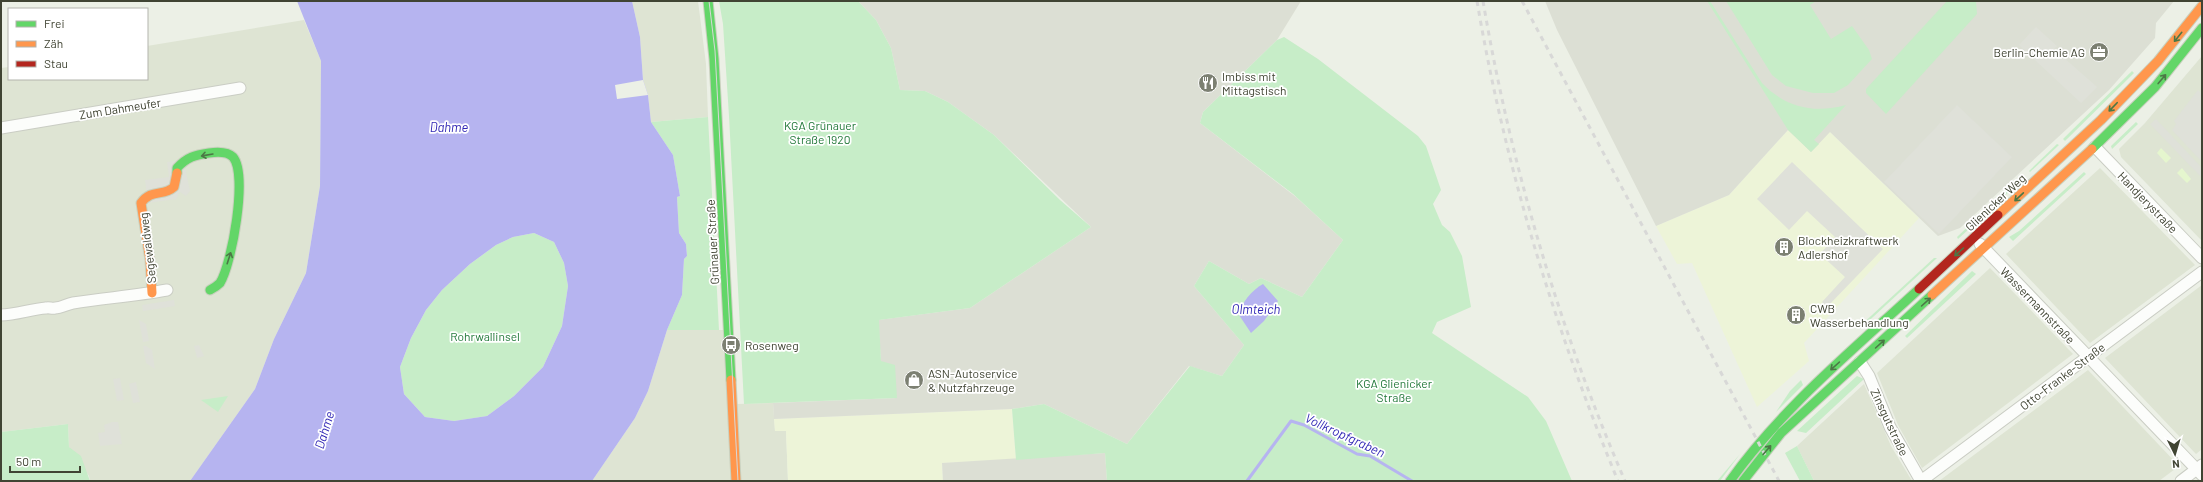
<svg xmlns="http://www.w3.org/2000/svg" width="2203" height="482" font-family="Barlow,sans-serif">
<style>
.residential{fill:#dee4d3}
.commercial{fill:#edf4d8}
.industrial{fill:#dcdfd4}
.green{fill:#c7edc8}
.sand{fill:#e5f6ce}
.parking{fill:#dfe1d9}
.water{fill:#b6b4f0;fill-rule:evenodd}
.pier{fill:#ecf0e6}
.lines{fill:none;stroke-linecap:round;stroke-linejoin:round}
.stream{stroke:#b6b4f0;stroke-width:3}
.street-casing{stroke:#cacdc4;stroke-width:13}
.fast-casing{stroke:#c9d0be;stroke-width:11}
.slow-casing{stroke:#c9d0be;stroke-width:11}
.jam-casing{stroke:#c9d0be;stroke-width:11}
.street{stroke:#fcfdfb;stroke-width:11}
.fast{stroke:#63d668;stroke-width:9}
.slow{stroke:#ff974d;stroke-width:9}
.jam{stroke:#b3261e;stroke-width:9}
.tram{stroke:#d8d8d7;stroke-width:1}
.rail{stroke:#d8d8d7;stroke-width:3;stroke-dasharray:5 5;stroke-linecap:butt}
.oneway{stroke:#4c7746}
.labels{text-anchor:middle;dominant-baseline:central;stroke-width:3.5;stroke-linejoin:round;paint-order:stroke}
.poi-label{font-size:12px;fill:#404433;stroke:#fff;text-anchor:start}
.street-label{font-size:12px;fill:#404433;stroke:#fff}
.park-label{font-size:12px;fill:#23793a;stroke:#fff}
.water-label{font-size:13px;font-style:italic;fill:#3127b5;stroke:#fff}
</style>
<rect width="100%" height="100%" fill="#ecf0e6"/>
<g class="residential">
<path d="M632,1H698L706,64L708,117L651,122L648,95L643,80L640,37Z"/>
<path d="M304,20L321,61L320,186L306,273L274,339L255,389L190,481H90L89,476L69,447L68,424L1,432V68L9,67V79H147V46Z"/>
<path d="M2202,56V241L2121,157L2119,149L2145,123Z"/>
<path d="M2100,168L2195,265L2090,343L2006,254Z"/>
<path d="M1990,268L2073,354L1922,468L1898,425L1877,373Z"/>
<path d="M2202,285V449L2196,454L2105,358Z"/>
<path d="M667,330H725L731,481H592L635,418L648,391Z"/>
<path d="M2088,370L2179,466L2159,481H1939Z"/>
<path d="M1864,384L1891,446L1912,481H1814L1797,446Z"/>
<path d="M773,403L775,431H786L788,481H740L737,404Z"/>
</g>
<g class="commercial">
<path d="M1788,130L1830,132L1919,218L1804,343L1809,361L1757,407L1692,263L1677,264L1656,226L1729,195Z"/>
<path d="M1012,409L1016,460L942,463L943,481H788L786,431H775L774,419Z"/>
</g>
<g class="industrial">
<path d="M858,1H1301L1277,40L1203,112L1200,123L1296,197L1343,240L1302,297L1261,278L1249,284L1209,261L1194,286L1244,345L1222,376L1189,366L1127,444L1044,404L1012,409L774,419L773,403L897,398L881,361L878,320L970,308L1091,227L994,135L948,102L925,91L900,90L891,48L876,20Z"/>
<path d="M1545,1H2174L2156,23L2155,38L2109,90L1960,228L1938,236L1830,132L1811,152L1788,130L1729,195L1656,226L1557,30Z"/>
<path d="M1105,453L1107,481H943L942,463Z"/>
</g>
<g class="green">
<path d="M719,1H858L876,20L891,48L900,90L925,91L948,102L994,135L1060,200L1091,227L970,308L879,320L881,361L895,365L897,398L744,404L729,116L723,24Z"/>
<path d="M1707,1H1710L1762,83C1785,107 1813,114 1846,105L1814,140L1819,144L1811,152L1788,130Z"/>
<path d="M1726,1H1816L1810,5L1831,39L1852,26L1869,50L1872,59L1848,85L1834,93H1813L1786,86L1772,75Z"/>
<path d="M1947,1H1976L1977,14L1886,114L1866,93V89Z"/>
<path d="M1284,37L1318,59L1418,136L1426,146L1441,190L1433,204L1442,225L1450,232L1462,256L1471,307L1437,322L1432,333L1528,397L1546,421L1572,481H1107L1105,453L1016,460L1012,409L1044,404L1127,444L1190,366L1222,376L1244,345L1194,286L1209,261L1249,284L1261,278L1302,297L1343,240L1293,194L1200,123L1203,112L1277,40Z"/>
<path d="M2132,71L2134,73L2065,141L2063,139Z"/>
<path d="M708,117L719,330H667L682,295L684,259L687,256L686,244L679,233L677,197L680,196L673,155L651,122Z"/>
<path d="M2136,122L2138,124L2112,149L2111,146Z"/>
<path d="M2057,144L2059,145L2030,172L2029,171Z"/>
<path d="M2084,172L2086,174L2013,241L2009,237L2019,231Z"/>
<path d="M2022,176L2024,178L1988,211L1986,210Z"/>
<path d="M1978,217L1980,219L1958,239L1957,237Z"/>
<path d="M534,233L554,242L564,263L568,286L562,326L543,367L514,396L487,416L454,421L425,417L404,394L400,367L411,338L426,310L442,290L470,264L496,245L513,237Z"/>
<path d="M1934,258H1937L1860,329L1859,327Z"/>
<path d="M1972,271L1976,274L1907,338L1905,336Z"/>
<path d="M1857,376L1864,379L1806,433L1797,431Z"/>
<path d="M1801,380L1803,385L1776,412L1790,391Z"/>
<path d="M228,396L218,412L201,400Z"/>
<path d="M68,424L69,447L81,456L90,481H1V432Z"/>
<path d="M1797,446L1814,481H1800L1785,453Z"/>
<path d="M1740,454L1720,481H1717Z"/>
</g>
<g class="sand">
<path d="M2161,148L2171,158L2166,163L2157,153Z"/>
<path d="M2182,168L2191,179L2187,183L2177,173Z"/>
</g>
<g class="parking">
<path d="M2036,27L2057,46L2054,49L2097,87L2081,103L2019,45Z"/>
<path d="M2198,90L2202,94V162L2172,130L2176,124L2174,121Z"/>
<path d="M1957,105L2012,157L1939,234L1884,182Z"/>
<path d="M2156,119L2202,168V178L2150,124Z"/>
<path d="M175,161L185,168L190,191L186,196L180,192L176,199L148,203L145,180L169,177L167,162Z"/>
<path d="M1792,162L1883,249L1827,307L1822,302L1845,277L1820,254L1835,237L1807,211L1789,230L1757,199Z"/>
<path d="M174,300L175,306L143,311L142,305Z"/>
<path d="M139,320L146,324L149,341L143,342Z"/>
<path d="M199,345L204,356L197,358L194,346Z"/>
<path d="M143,346H146L152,350L155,369L146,363Z"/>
<path d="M120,378L124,400L117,401L113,379Z"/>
<path d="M136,382L140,402L133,403L129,384Z"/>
<path d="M112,422H118L122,444L100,446L98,433L105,432L104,425Z"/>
</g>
<g class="water">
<path d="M297,1H632L640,37L643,80L648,95L651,122L673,155L680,196L677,197L679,233L686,244L687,256L684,259L682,295L667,330L648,391L635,418L592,481H190L255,389L274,339L306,273L320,186L321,61ZM534,233L554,242L564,263L568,286L562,326L543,367L514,396L487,416L454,421L425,417L404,394L400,367L411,338L426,310L442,290L470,264L496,245L513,237Z"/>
<path d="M1263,284L1278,301L1264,321L1251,333L1239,315C1241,303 1252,290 1263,284Z"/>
</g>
<path class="pier" d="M643,80L648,95L617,99L615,85Z"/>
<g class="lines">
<path class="stream" d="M1247,481L1291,421L1304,425L1357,454L1370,456L1412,481"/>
<g class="street-casing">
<g id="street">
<path d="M1,128L240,88"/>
<path d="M2095,147L2202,258"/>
<path d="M1980,244L2202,475"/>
<path d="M1,315C16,315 31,309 46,308C49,307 52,309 55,308C61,308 67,304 73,303C104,298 135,296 167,290"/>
<path d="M1860,362L1869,376L1890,427L1921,481"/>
<path d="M1921,481L2202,272"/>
<path d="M2181,481L2202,465"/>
</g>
</g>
<g class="fast-casing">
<g id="fast">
<path d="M708,1L714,59L731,380"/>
<path d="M2092,149L2155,87L2202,28"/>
<path d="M177,173V168C187,157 195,155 209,153C216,152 227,151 233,157C248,174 232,264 220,283C217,286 214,288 210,290"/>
<path d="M1730,481C1782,408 1854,349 1919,289"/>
<path d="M1743,481L1781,433L1932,295"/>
</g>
</g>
<g class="slow-casing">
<g id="slow">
<path d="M1998,215L2101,120L2158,61L2202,6"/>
<path d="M152,293L150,260L141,203C152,188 163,197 174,187L177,173"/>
<path d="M1932,295L2092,149"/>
<path d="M731,380L736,481"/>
</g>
</g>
<g class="jam-casing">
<path id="jam" d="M1919,289L1998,215"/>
</g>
<use href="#street" class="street"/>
<use href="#fast" class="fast"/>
<use href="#slow" class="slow"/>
<use href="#jam" class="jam"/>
<path class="tram" d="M709,1L715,51L738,481"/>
<g class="rail">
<path d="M1477,1C1505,167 1554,326 1618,481"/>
<path d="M1483,1C1511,166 1559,328 1625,481"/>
<path d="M1522,1L1779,481"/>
</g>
</g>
<defs><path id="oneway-shaft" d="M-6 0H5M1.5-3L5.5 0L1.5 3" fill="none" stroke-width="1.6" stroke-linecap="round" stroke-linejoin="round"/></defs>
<g class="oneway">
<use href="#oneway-shaft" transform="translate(2178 37) rotate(129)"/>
<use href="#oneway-shaft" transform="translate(2162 79) rotate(-50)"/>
<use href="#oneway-shaft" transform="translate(2113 107) rotate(134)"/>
<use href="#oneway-shaft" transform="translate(207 155) rotate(170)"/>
<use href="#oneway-shaft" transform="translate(2019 197) rotate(137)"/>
<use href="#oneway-shaft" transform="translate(1959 252) rotate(138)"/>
<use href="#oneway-shaft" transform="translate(229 258) rotate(-72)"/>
<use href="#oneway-shaft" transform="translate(1926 302) rotate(-42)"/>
<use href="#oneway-shaft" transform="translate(1880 344) rotate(-42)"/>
<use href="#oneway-shaft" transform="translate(1835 366) rotate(138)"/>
<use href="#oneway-shaft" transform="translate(1767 450) rotate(-49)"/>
</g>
<defs>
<g id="office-disc" transform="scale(1)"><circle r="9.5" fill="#7c8072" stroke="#fff"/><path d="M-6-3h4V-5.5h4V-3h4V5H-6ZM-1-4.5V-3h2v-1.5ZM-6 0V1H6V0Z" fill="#fff"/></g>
<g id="restaurant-disc" transform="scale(1)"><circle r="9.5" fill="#7c8072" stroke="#fff"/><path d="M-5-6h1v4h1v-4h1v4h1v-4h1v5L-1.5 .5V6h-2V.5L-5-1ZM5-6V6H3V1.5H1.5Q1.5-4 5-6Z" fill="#fff"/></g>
<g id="building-disc" transform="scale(1)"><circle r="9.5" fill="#7c8072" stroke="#fff"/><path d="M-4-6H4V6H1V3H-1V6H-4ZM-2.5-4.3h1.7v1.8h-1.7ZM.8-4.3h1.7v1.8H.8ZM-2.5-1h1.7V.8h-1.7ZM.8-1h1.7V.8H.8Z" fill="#fff"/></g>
<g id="bus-disc" transform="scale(1)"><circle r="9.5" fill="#7c8072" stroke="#fff"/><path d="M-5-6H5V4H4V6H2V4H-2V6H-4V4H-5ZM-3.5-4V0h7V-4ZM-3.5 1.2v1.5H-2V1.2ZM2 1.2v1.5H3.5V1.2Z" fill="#fff"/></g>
<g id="shop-disc" transform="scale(1)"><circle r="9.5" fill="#7c8072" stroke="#fff"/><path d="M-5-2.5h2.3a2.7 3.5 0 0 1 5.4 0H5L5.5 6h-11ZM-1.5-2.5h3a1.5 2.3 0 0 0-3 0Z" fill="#fff"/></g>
</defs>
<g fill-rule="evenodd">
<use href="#office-disc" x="2099" y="52"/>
<use href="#restaurant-disc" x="1208" y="83"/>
<use href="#building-disc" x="1784" y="247"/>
<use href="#building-disc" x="1796" y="315"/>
<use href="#bus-disc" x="731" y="345"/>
<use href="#shop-disc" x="914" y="380"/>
</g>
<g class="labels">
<g class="poi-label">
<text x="2085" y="52" text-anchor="end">Berlin-Chemie AG</text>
<text x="1222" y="76">Imbiss mit<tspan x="1222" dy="14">Mittagstisch</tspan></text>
<text x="1798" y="240">Blockheizkraftwerk<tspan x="1798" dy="14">Adlershof</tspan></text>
<text x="1810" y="308">CWB<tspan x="1810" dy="14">Wasserbehandlung</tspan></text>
<text x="745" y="345">Rosenweg</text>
<text x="928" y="373">ASN-Autoservice<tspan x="928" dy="14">&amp; Nutzfahrzeuge</tspan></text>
</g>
<g class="street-label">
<text transform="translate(120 108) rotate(-9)">Zum Dahmeufer</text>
<text transform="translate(1995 202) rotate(-43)">Glienicker Weg</text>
<text transform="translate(2148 202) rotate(46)">Handjerystraße</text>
<text transform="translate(712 242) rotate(-93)">Grünauer Straße</text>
<text transform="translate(147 248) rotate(-97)">Segewaldweg</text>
<text transform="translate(2038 305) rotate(46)">Wassermannstraße</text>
<text transform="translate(2062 376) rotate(-37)">Otto-Franke-Straße</text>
<text transform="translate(1890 422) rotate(65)">Zinsgutstraße</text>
</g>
<g class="park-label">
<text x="820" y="125">KGA Grünauer<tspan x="820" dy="14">Straße 1920</tspan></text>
<text x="485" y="336">Rohrwallinsel</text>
<text x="1394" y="383">KGA Glienicker<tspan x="1394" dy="14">Straße</tspan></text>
</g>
<g class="water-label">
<text x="449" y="127">Dahme</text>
<text x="1256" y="309">Olmteich</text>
<text transform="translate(324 430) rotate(-73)">Dahme</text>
<text transform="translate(1345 435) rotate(25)">Vollkropfgraben</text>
</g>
</g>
<rect width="2203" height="482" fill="none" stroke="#404433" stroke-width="4"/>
<rect x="8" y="8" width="140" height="72" fill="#ffffff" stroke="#b3b4ad"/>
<rect x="16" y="21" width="20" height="6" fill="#63d668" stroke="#b3b4ad"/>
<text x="44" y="28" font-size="12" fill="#404433">Frei</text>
<rect x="16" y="41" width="20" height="6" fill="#ff974d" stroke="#b3b4ad"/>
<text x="44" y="48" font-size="12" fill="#404433">Zäh</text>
<rect x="16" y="61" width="20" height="6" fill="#b3261e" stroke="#b3b4ad"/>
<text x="44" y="68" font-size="12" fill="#404433">Stau</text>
<g transform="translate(2175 454) rotate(175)" stroke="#ffffff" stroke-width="3" paint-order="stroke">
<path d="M0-3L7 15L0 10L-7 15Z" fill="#404433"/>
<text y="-6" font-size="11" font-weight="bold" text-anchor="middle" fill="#404433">N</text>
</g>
<path d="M10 466v6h70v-6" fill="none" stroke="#404433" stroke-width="2"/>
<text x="16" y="466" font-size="12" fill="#404433" stroke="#ffffff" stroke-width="3" paint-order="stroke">50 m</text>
</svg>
